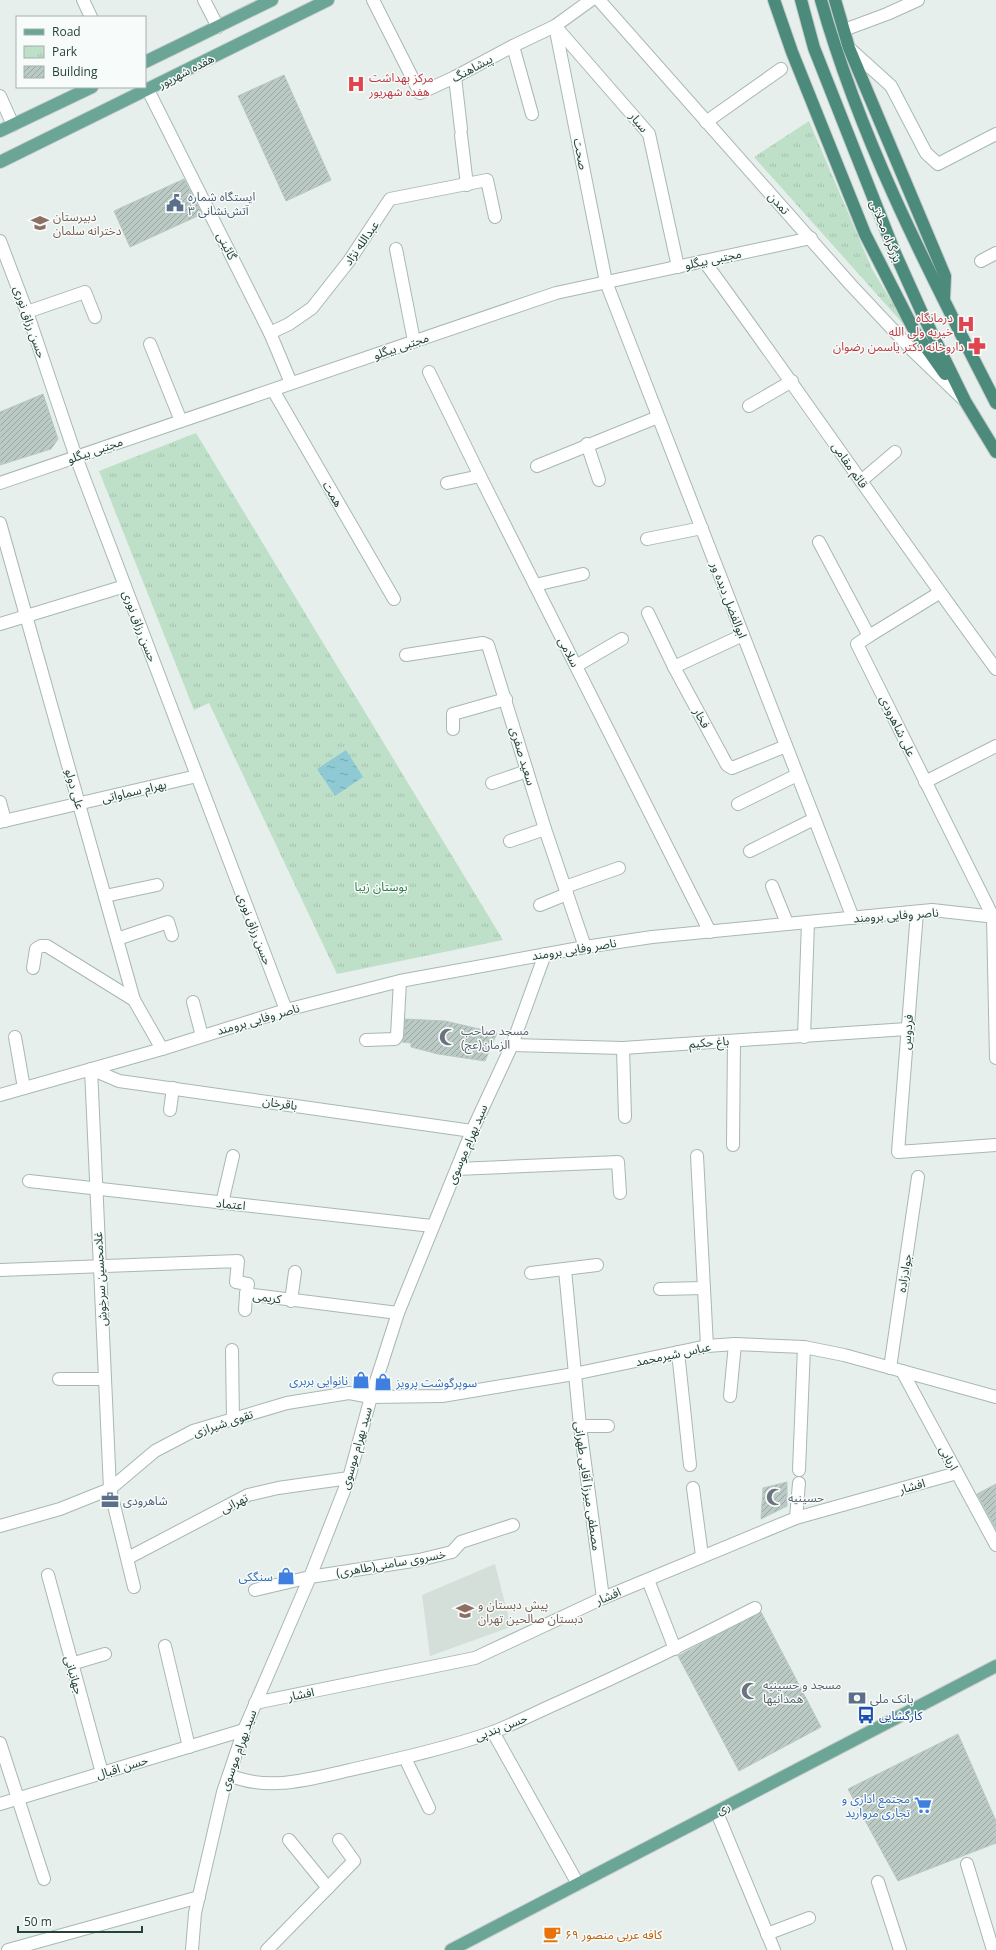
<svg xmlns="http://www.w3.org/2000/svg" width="996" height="1950" font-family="'Open Sans','Noto Sans Arabic',sans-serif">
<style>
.built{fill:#d4dfda}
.park{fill:url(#park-tufts)}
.water{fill:url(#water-ripples)}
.building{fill:url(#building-hatch);stroke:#b8c9c2}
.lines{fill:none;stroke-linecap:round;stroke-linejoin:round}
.minor-casing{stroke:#a8b8b2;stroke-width:14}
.tertiary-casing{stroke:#a8b8b2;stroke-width:14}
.secondary-casing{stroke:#a4bbb3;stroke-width:14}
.primary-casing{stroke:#c2cac8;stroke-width:14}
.trunk-casing{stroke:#c2cac8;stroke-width:14}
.minor{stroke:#fff;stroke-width:12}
.tertiary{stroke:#fff;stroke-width:12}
.secondary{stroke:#fff;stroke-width:12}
.primary{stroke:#6aa596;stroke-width:12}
.trunk{stroke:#4c8a7c;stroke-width:12}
.labels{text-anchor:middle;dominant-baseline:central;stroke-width:3;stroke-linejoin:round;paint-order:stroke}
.street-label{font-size:12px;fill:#24423a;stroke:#f7fbf9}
.health-label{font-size:12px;fill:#be3a42;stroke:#f7fbf9;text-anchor:end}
.service-label{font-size:12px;fill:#4e5e75;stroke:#f7fbf9;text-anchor:start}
.education-label{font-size:12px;fill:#785e54;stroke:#f7fbf9;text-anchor:start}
.park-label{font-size:12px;fill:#2d7a4b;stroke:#f7fbf9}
.worship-label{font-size:12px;fill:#5b616d;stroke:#f7fbf9;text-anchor:start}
.shop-label{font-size:12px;fill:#366cbe;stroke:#f7fbf9;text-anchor:end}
.transit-label{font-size:12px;fill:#164399;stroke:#f7fbf9;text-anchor:start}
.food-label{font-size:12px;fill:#c56008;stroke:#f7fbf9;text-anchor:start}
</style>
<defs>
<pattern id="park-tufts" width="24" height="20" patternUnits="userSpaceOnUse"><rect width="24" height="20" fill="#bfe0c8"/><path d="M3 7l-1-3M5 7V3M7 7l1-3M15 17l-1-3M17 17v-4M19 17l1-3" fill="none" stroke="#a4c1ad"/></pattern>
<pattern id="water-ripples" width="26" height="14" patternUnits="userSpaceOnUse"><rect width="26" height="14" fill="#8ec9d4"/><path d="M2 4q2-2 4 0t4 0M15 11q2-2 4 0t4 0" fill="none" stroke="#74a5ad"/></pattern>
<pattern id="building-hatch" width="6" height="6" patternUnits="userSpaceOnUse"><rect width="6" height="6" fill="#bbcac4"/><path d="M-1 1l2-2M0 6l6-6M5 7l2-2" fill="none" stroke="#98a6a0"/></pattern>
</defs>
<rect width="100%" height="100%" fill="#e6efeb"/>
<path class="built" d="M495,1564L511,1627L430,1656L422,1595Z"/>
<g class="park">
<path d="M809,121L872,269L920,349L906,327L754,157Z"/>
<path d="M196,433L503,940L337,974L209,703L194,710L99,471Z"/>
</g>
<path class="water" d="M346,750L363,777L335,796L317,769Z"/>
<g class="building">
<path d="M284,75L331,180L286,201L238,96Z"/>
<path d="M184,179L202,214L130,247L114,211Z"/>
<path d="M43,394L58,439L51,449L0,465V412Z"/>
<path d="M405,1019L445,1021L497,1033L485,1061L438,1054L411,1047V1043L402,1042L404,1036Z"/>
<path d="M787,1482V1506L761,1519L763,1488Z"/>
<path d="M996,1484V1529L977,1494Z"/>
<path d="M761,1612L821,1727L739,1771L678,1656Z"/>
<path d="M958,1734L996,1821V1843L898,1881L848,1789Z"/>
</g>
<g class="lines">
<g class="minor-casing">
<g id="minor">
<path d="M83,0L91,17"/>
<path d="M204,0L218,27"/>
<path d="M373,0L420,93L455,77L513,46L555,26L591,0"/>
<path d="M555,26L606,282L853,918"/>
<path d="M556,27L649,134L678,267"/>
<path d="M844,30L887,14L918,0"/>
<path d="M513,46L532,114"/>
<path d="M455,77L461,129"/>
<path d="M148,90L270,333L291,383"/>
<path d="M0,96L13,125"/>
<path d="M706,122L781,69"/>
<path d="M461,135L467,185"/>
<path d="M0,241L27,312L76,457L286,1010"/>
<path d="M396,249L414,341"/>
<path d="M704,261C803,396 897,535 996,669"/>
<path d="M981,261L996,253"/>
<path d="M27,312L85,292L95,317"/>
<path d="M270,333L289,324L312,308L349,261L390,199L487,180L495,217"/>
<path d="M150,344L181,421"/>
<path d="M429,372L480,476L710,932"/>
<path d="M273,390L394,599"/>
<path d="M749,406L792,381"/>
<path d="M587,444L599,480"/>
<path d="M537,466L658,417"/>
<path d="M861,481L895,452"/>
<path d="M447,483L480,476"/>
<path d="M0,523L134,1000L162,1049L0,1095"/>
<path d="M647,539L702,528"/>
<path d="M819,542L869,636L857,644L993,917L996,1058"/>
<path d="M535,585L583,574"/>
<path d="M648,613L674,667L727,765L732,768L786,746"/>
<path d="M0,624L125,586"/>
<path d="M869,636L939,593"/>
<path d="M406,655L483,643L488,645L545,829L585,947"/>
<path d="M576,666L622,639"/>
<path d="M674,667L743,635"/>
<path d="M453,729V714L506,699"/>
<path d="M925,782L996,746"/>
<path d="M492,783L527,771"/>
<path d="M0,802L5,821"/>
<path d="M738,804L797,775"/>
<path d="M0,822L197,776"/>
<path d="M510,841L545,829"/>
<path d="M750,851L814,819"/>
<path d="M772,886L787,923"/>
<path d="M565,887L619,868"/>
<path d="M105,896L157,885"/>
<path d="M540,905L567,894"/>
<path d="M917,912L898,1152L996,1145"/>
<path d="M117,939L168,922L172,935"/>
<path d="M33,968L36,949L41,946H47L134,1000"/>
<path d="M193,1002L202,1036"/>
<path d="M15,1037L24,1088"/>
<path d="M804,1037L808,922"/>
<path d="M366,1040L395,1039L397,1036L400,981"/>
<path d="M512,1045L623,1048L907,1029"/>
<path d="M623,1048L625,1117"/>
<path d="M170,1110L173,1088"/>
<path d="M733,1145L734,1041"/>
<path d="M697,1156L707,1346"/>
<path d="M457,1169L618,1162L620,1193"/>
<path d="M29,1181L432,1226"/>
<path d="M222,1203L233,1156"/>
<path d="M0,1270L238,1261L236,1282L248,1284L246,1294L398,1313"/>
<path d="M565,1270L580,1426L603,1598"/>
<path d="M531,1273L597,1265"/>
<path d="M660,1289L704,1288"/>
<path d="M291,1301L295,1272"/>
<path d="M245,1310L246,1294"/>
<path d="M232,1350L233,1420"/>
<path d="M678,1352L690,1465"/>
<path d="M890,1368L918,1177"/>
<path d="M902,1371L996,1545"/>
<path d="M59,1379H105"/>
<path d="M730,1396L735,1344"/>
<path d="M580,1426H608"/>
<path d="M799,1470L804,1347"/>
<path d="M693,1488L702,1556"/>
<path d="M796,1518L799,1483"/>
<path d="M128,1558L248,1495L278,1488L349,1478"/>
<path d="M48,1575L102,1773"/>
<path d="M648,1580L675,1649"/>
<path d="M134,1587L110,1489L91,1069L119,1081L472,1131"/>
<path d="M255,1590L310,1577L419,1560L452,1552L461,1542L513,1525"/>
<path d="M165,1646L189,1747"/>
<path d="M71,1664L105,1654"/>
<path d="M255,1703L475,1658L603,1598L796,1518L957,1473"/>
<path d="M493,1732L578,1884"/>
<path d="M0,1743L44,1879"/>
<path d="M405,1758L429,1808"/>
<path d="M229,1775C269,1792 310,1779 350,1770C398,1759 447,1748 493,1732C516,1723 539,1711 562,1701C627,1672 691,1641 755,1608"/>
<path d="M0,1804L244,1730"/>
<path d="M720,1820L774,1950"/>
<path d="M289,1840L328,1888"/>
<path d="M967,1864L993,1950"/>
<path d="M878,1882L900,1950"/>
<path d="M767,1934L809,1918"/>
<path d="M8,1950L199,1897"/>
<path d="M267,1950L354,1861L339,1840"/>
</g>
</g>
<g class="tertiary-casing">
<g id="tertiary">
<path d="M599,0L851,285L913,351L963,399"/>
<path d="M0,483L556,293L811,238"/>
<path d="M162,1049L286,1010L400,981L585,947L652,937L932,910L996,917"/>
<path d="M0,1526L60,1509L110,1489L155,1451L193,1431L287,1403L349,1393L371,1397L442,1396L574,1374L707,1346L735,1344L804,1347L844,1355L996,1397"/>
<path d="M192,1950L195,1913L223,1792L244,1730L310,1577L349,1478L371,1397L398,1313L472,1131L512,1045L545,954"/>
</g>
</g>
<g class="secondary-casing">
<path id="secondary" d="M849,48L891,86L926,153L938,164L996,134"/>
</g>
<g class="primary-casing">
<g id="primary">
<path d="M145,62L272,0"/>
<path d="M0,131L92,87"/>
<path d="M0,162L328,0"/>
<path d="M451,1950L996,1666"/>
</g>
</g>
<g class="trunk-casing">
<g id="trunk">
<path d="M774,0L792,52L865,234L915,332L945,374"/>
<path d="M801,0L814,48L895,253L922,313L965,401L996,452"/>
<path d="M821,0C861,142 929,272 996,403"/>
<path d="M835,0L849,48L945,276L944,299"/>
</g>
</g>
<use href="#minor" class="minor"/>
<use href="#tertiary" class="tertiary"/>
<use href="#secondary" class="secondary"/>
<use href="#primary" class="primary"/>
<use href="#trunk" class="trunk"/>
</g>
<defs>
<g id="hospital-bare" transform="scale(1.38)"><path d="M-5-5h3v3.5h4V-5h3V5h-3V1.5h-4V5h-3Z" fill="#e0444e" stroke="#f7fbf9" stroke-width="2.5" paint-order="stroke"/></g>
<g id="civic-bare" transform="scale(1.38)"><path d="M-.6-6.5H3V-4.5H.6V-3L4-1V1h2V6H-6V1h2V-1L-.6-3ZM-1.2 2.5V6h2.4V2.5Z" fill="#5c6f8a" stroke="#f7fbf9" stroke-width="2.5" paint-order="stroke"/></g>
<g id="school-bare" transform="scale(1.38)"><path d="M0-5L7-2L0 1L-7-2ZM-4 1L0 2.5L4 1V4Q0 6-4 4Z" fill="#8d6e63" stroke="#f7fbf9" stroke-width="2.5" paint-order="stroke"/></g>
<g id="pharmacy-bare" transform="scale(1.38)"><path d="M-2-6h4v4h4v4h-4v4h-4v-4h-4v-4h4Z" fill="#e0444e" stroke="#f7fbf9" stroke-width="2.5" paint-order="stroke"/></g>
<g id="mosque-bare" transform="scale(1.38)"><path d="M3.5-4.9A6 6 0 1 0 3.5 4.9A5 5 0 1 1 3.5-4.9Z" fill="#6b7280" stroke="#f7fbf9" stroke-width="2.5" paint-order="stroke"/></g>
<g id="shop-bare" transform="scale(1.38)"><path d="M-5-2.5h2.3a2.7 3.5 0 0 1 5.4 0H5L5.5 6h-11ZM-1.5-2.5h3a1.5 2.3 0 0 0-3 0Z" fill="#3f7fe0" stroke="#f7fbf9" stroke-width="2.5" paint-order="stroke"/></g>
<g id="office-bare" transform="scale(1.38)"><path d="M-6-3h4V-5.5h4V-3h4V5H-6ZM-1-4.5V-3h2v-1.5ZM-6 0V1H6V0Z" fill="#5c6f8a" stroke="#f7fbf9" stroke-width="2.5" paint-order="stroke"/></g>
<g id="bank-bare" transform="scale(1.38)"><path d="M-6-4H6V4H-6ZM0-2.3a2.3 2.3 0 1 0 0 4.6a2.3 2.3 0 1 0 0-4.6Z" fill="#5c6f8a" stroke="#f7fbf9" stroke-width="2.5" paint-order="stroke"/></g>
<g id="bus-bare" transform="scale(1.38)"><path d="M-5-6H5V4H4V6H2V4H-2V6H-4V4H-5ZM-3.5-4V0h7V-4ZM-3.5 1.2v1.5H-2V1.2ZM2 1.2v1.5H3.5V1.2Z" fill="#1a4fb4" stroke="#f7fbf9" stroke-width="2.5" paint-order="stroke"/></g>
<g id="supermarket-bare" transform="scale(1.38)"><path d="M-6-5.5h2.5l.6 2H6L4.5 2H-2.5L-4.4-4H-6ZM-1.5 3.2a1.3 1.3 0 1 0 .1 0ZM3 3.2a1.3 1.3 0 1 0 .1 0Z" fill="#3f7fe0" stroke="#f7fbf9" stroke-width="2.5" paint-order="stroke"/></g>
<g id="cafe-bare" transform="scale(1.38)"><path d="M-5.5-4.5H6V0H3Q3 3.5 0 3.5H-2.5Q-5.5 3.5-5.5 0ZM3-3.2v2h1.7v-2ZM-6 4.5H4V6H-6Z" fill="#e8710a" stroke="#f7fbf9" stroke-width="2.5" paint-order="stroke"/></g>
</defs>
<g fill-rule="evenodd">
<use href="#hospital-bare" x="356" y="84"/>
<use href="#civic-bare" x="175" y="203"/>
<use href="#school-bare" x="40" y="223"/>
<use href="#hospital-bare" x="966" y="324"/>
<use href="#pharmacy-bare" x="977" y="346"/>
<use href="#mosque-bare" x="448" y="1037"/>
<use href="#shop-bare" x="361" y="1380"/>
<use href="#shop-bare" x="383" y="1382"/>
<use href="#mosque-bare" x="775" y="1497"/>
<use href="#office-bare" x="110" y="1500"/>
<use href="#shop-bare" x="286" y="1576"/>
<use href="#school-bare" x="465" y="1611"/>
<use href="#mosque-bare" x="750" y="1691"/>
<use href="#bank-bare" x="857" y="1698"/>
<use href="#bus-bare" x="866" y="1715"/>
<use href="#supermarket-bare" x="923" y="1805"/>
<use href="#cafe-bare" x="552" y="1934"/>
</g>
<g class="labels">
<g class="street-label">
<text transform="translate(472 68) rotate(-28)">پیشاهنگ</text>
<text transform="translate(186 71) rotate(-27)">هفده شهریور</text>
<text transform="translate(639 122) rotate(51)">سیار</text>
<text transform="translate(581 154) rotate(79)">صحت</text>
<text transform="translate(779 203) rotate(48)">تمدن</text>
<text transform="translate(886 231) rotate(68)">بزرگراه محلاتی</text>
<text transform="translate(361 243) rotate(-55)">عبدالله نژاد</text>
<text transform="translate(227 246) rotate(63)">گائینی</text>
<text transform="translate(713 259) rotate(-12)">مجتبی بیگلو</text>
<text transform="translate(30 322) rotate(71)">حسن رزاق نوری</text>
<text transform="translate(401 346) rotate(-19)">مجتبی بیگلو</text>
<text transform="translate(95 450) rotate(-19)">مجتبی بیگلو</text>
<text transform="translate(850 465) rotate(55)">قائم مقامی</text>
<text transform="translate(333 494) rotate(60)">همت</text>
<text transform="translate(729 600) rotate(69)">ابوالفضل دیده ور</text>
<text transform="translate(140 626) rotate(69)">حسن رزاق نوری</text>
<text transform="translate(569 652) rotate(63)">سلامی</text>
<text transform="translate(702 718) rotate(62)">فخار</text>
<text transform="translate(898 726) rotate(64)">علی شاهرودی</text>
<text transform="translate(523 756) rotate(73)">سعید صفری</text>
<text transform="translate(75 789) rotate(74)">علی دولو</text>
<text transform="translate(134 791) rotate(-13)">بهرام سماواتی</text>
<text transform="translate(896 915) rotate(-4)">ناصر وفایی برومند</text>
<text transform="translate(255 929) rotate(69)">حسن رزاق نوری</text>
<text transform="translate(574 949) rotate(-9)">ناصر وفایی برومند</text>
<text transform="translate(258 1019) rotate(-16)">ناصر وفایی برومند</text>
<text transform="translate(907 1032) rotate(-85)">فردوس</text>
<text transform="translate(709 1042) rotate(-4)">باغ حکیم</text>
<text transform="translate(280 1103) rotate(8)">باقرخان</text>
<text transform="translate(467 1144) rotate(-67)">سید بهرام موسوی</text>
<text transform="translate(231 1204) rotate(6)">اعتماد</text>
<text transform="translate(904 1273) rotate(-81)">جوادزاده</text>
<text transform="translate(100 1279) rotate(-93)">غلامحسین سرخوش</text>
<text transform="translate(267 1297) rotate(8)">کریمی</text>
<text transform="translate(673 1354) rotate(-12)">عباس شیرمحمد</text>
<text transform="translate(223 1423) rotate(-18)">تقوی شیرازی</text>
<text transform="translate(356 1448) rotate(-74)">سید بهرام موسوی</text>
<text transform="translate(949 1458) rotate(62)">اربابی</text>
<text transform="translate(588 1486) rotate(82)">مصطفی میرزا آقایی طهرانی</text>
<text transform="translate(912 1486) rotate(-16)">افشار</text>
<text transform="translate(234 1503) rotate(-26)">تهرانی</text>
<text transform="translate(391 1563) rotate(-10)">خسروی سامنی(طاهری)</text>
<text transform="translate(608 1596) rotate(-23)">افشار</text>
<text transform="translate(74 1675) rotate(74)">جهانبانی</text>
<text transform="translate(301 1694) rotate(-11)">افشار</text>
<text transform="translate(501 1727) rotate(-21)">حسن بندپی</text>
<text transform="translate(238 1750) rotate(-70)">سید بهرام موسوی</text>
<text transform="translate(122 1767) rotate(-17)">حسن اقبال</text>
<text transform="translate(723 1808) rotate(-27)">ری</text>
</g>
<g class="health-label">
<text x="369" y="77" text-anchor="start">مرکز بهداشت<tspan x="369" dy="14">هفده شهریور</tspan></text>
<text x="953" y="317">درمانگاه<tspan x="953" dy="14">خیریه ولی الله</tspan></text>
<text x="964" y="346">داروخانه دکتر یاسمن رضوان</text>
</g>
<g class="service-label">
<text x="188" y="196">ایستگاه شماره<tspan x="188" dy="14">۳ آتش‌نشانی</tspan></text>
<text x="123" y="1500">شاهرودی</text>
<text x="870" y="1698">بانک ملی</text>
</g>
<g class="education-label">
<text x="53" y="216">دبیرستان<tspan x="53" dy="14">دخترانه سلمان</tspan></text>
<text x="478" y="1604">پیش دبستان و<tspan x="478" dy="14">دبستان صالحین تهران</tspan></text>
</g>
<g class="park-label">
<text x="381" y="886">بوستان زیبا</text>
</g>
<g class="worship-label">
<text x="461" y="1030">مسجد صاحب<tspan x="461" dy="14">الزمان(عج)</tspan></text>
<text x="788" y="1497">حسینیه</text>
<text x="763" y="1684">مسجد و حسینیه<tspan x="763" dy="14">همدانیها</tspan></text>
</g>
<g class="shop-label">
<text x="348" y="1380">نانوایی بربری</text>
<text x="396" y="1382" text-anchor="start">سوپرگوشت پرویز</text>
<text x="273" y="1576">سنگکی</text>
<text x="910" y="1798">مجتمع اداری و<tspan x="910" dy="14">تجاری مروارید</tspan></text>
</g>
<g class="transit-label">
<text x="879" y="1715">کارگشایی</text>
</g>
<g class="food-label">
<text x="565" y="1934">کافه عربی منصور ۶۹</text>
</g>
</g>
<rect x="16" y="16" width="130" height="72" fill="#f7fbf9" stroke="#a3b1ad"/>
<rect x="24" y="29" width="20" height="6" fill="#6aa596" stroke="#a3b1ad"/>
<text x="52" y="36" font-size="12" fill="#24423a">Road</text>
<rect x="24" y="46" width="20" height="12" fill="url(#park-tufts)" stroke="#a3b1ad"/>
<text x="52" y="56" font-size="12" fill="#24423a">Park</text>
<rect x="24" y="66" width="20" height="12" fill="url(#building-hatch)" stroke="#a3b1ad"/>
<text x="52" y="76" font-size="12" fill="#24423a">Building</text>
<path d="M18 1926v6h124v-6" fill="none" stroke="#24423a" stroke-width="2"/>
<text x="24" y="1926" font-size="12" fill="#24423a" stroke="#f7fbf9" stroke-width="3" paint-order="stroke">50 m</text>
</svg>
